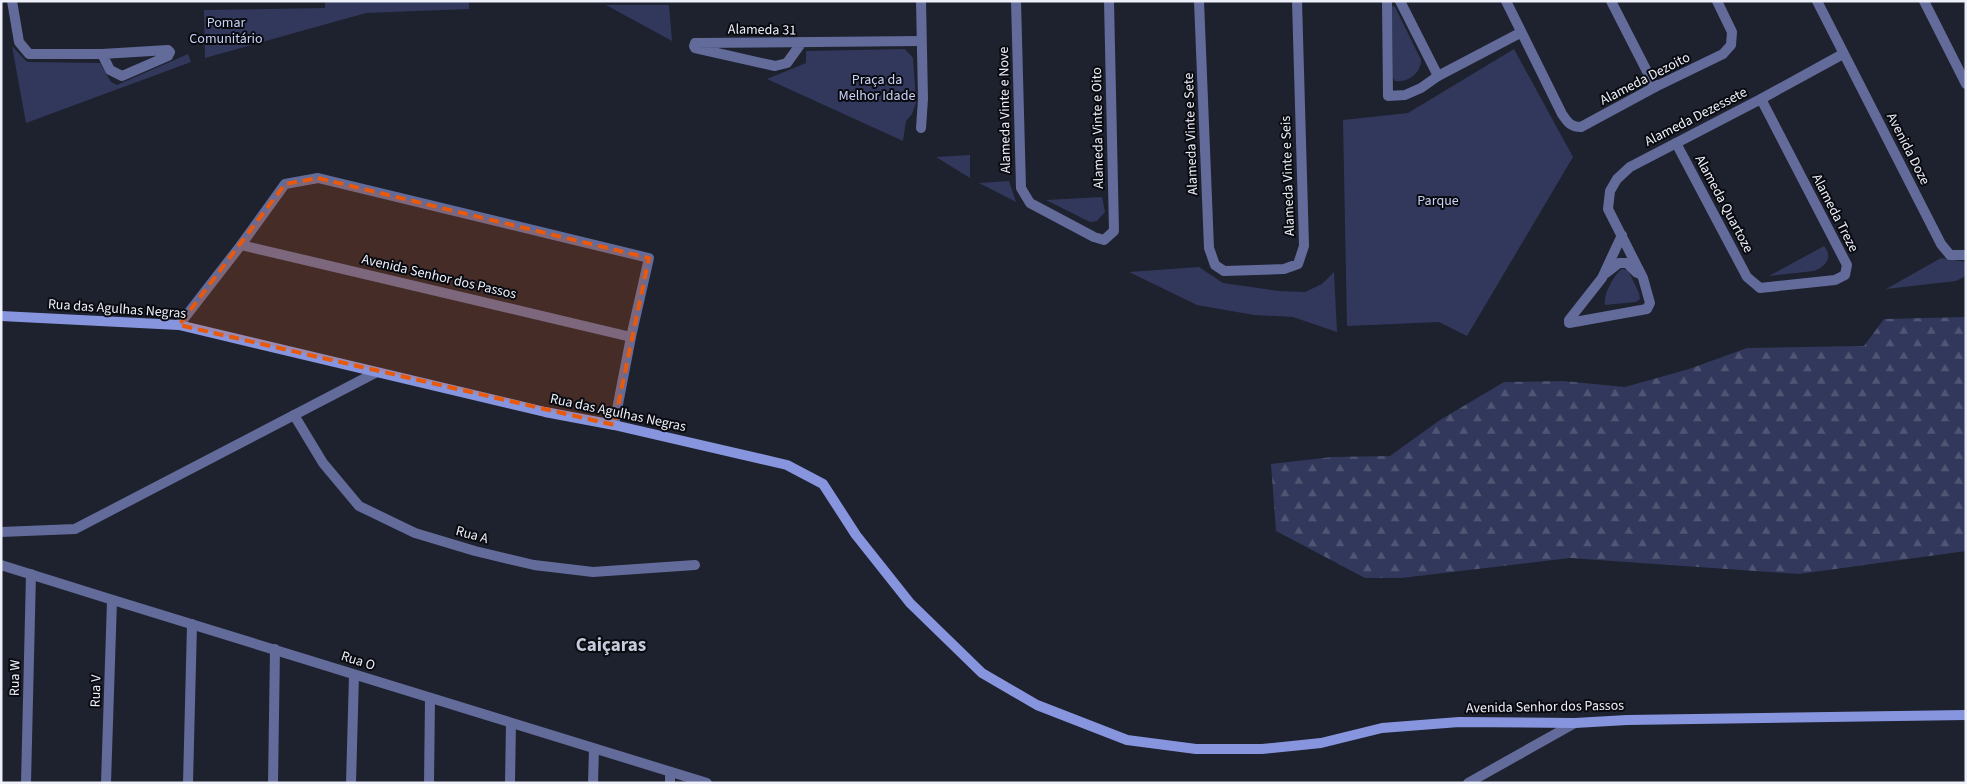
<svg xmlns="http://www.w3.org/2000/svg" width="1967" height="784" font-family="'Source Sans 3',sans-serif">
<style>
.forest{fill:url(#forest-firs)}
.green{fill:#32385b}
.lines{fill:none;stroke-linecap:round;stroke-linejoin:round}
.street{stroke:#626b99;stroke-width:10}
.secondary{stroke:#8795de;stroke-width:10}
.marked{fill:#e8590c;fill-opacity:0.2;stroke:#e8590c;stroke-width:4;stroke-dasharray:10 6;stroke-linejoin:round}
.labels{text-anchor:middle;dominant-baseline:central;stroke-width:4;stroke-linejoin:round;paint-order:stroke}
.park-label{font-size:14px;fill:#c9d1f6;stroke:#090b10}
.street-label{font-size:14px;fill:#edeff9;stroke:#090b10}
.district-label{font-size:19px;font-weight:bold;fill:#c5cadc;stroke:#090b10}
</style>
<defs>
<pattern id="forest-firs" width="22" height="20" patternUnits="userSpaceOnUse" patternTransform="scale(1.25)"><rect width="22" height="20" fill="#32385b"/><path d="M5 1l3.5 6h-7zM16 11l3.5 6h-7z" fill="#505573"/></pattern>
</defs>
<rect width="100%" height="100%" fill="#1e212e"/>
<path class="forest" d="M1966,317V551L1799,574L1570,558L1401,578H1365L1276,531L1271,464L1332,457L1390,456L1440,420L1504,382L1563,381L1625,387L1689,369L1747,348L1864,346L1884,319Z"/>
<g class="green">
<path d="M325,1H469V9L366,13L205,58L204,10L325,8Z"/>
<path d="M606,5H669L672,41Z"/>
<path d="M1392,6L1395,7L1421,60C1421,73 1408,83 1395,81L1393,78Z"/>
<path d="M12,46L27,62L100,63L111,82L117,85L188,54L191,62L26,123Z"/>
<path d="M905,49L913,58L916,103L912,114L906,121L903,141L767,79L806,63V51Z"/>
<path d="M1514,49L1573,157L1467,336L1439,322L1347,326L1343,120L1408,113Z"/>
<path d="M970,155V178L936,157Z"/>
<path d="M1009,181L1016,202L979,183Z"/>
<path d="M1102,197L1105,212L1097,221L1090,222L1046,200Z"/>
<path d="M1824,246C1834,258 1825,267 1814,271L1769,276Z"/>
<path d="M1941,258L1966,262V276L1956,281L1886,289Z"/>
<path d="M1199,267L1223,283L1279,291L1305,292L1322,284L1334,272L1337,332L1293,317L1254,315L1197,305L1129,272Z"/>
<path d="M1622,269L1628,270L1639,293L1640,299L1636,302L1605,305C1603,294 1614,275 1622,269Z"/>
</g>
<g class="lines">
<g class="street">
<path d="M12,1L19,42L29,54H102L168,50L170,52L168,56L122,76L110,70L102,54"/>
<path d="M921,1L923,99L921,128"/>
<path d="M1016,1L1021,188L1030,203L1094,237L1104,240L1114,231L1109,1"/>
<path d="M1199,1L1209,248L1215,265L1224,271L1284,269L1298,264L1304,246L1297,1"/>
<path d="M1387,1L1388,96L1405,95L1421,88L1438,76L1520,33"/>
<path d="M1400,1L1438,76"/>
<path d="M1506,1L1562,114C1568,123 1571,127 1581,127L1655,87L1723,54L1731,45L1732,32L1717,1"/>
<path d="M1611,1L1655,87"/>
<path d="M1817,1L1941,244L1950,255H1966"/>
<path d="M1924,1L1966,84"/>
<path d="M802,42L787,63L775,66L695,48L694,46L695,43L921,41"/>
<path d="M1676,143L1747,277L1760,288L1835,280L1845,275L1847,265L1761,99"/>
<path d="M1622,235L1602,278L1569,320V323L1647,309L1650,303L1643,278L1608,209L1610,191L1617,179L1630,167L1761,99L1843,54"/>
<path d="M241,245L631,337"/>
<path d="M1606,273L1619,263H1627L1637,273"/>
<path d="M179,325L241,245L285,184L318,178L649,258L631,337L614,425"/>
<path d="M294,415L323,463L359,506L415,533L475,551L534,565L593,572L695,565"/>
<path d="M1,532L75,529L375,373"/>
<path d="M1,565C236,639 472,710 707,783"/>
<path d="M26,783L31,574"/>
<path d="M106,783L112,601"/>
<path d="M188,783L192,624"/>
<path d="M273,783L275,649"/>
<path d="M351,783L354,675"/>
<path d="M429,783L430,699"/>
<path d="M510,783L511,723"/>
<path d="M593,783L594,749"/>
<path d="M670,783V772"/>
<path d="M1468,783L1575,723"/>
</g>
<path class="secondary" d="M1,316L179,325L545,412L614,425L787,465L823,484L856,535L910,603L982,673L1037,705L1127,740L1196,749H1262L1321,743L1382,728L1459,722L1575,723L1627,720L1966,715"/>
</g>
<path class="marked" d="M318,178L649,258L614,425L179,325L285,184Z"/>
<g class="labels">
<g class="park-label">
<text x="226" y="23">Pomar<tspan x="226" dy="16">Comunitário</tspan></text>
<text x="877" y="80">Praça da<tspan x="877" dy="16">Melhor Idade</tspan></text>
<text x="1438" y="201">Parque</text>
</g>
<g class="street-label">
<text transform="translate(762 30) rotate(1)">Alameda 31</text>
<text transform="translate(1645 79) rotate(-27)">Alameda Dezoito</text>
<text transform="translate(1005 110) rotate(-91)">Alameda Vinte e Nove</text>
<text transform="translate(1696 117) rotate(-27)">Alameda Dezessete</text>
<text transform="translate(1098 128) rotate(-91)">Alameda Vinte e Oito</text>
<text transform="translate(1191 134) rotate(-92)">Alameda Vinte e Sete</text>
<text transform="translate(1908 149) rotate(63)">Avenida Doze</text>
<text transform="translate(1288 176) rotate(-92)">Alameda Vinte e Seis</text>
<text transform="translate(1724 204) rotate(62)">Alameda Quartoze</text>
<text transform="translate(1835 213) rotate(63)">Alameda Treze</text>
<text transform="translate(439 277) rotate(13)">Avenida Senhor dos Passos</text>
<text transform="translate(117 309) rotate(4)">Rua das Agulhas Negras</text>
<text transform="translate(618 413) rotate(12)">Rua das Agulhas Negras</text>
<text transform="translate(472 535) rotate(15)">Rua A</text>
<text transform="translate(358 661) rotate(18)">Rua O</text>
<text transform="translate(15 678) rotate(-89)">Rua W</text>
<text transform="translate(96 691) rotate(-88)">Rua V</text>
<text transform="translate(1545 707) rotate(-1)">Avenida Senhor dos Passos</text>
</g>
<g class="district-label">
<text x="611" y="645">Caiçaras</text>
</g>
</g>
<rect width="1967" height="784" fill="none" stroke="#edeff9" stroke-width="5"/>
</svg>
